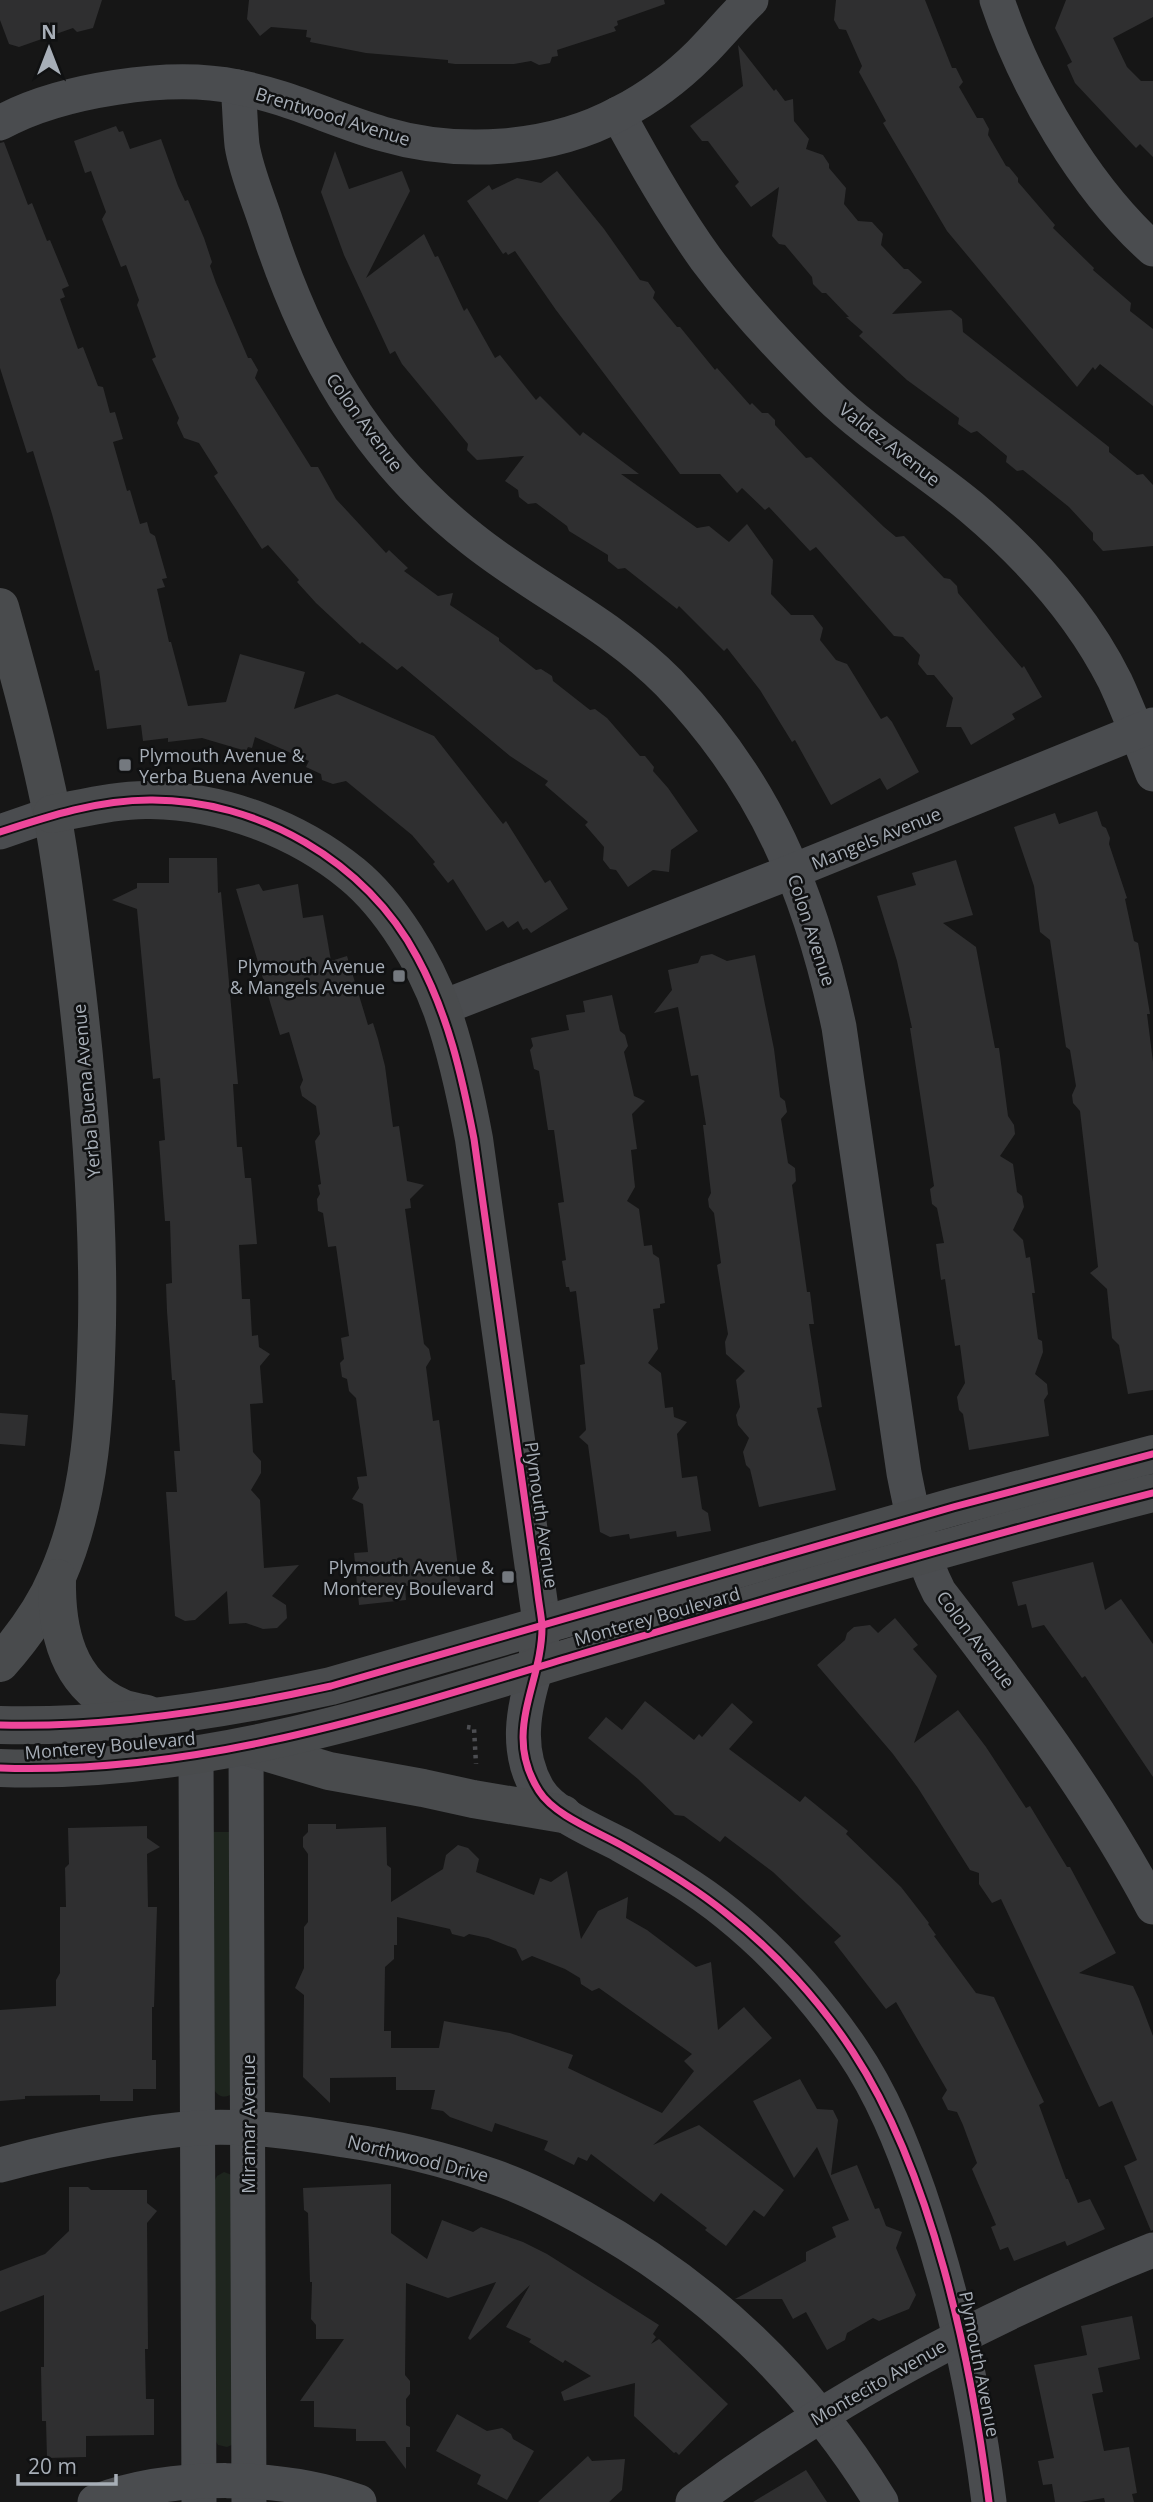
<svg xmlns="http://www.w3.org/2000/svg" width="1153" height="2502" font-family="'Open Sans',sans-serif">
<style>
.green{fill:#1e251e}
.building{fill:#2f2f30;fill-rule:evenodd}
.lines{fill:none;stroke-linecap:round;stroke-linejoin:round}
.path{stroke:#4c4d51;stroke-width:4.5;stroke-dasharray:3.5 5;stroke-linecap:butt}
.street{stroke:#4a4c4f;stroke-width:35}
.secondary{stroke:#494b4d;stroke-width:38}
.cycleway-casing{stroke:#101112;stroke-width:11}
.cycleway{stroke:#ed469a;stroke-width:7}
.poi-dot{fill:#74797f;stroke:#101112;stroke-width:2.5}
.labels{text-anchor:middle;dominant-baseline:central;stroke-width:5;stroke-linejoin:round;paint-order:stroke}
.street-label{font-size:18px;fill:#a7aeb7;stroke:#101112}
.poi-label{font-size:18px;fill:#a7aeb7;stroke:#101112;text-anchor:end}
</style>
<rect width="100%" height="100%" fill="#161616"/>
<g class="green">
<path d="M212,1832H234L230,2095C222,2099 217,2095 213,2088Z"/>
<path d="M224,2172L232,2175L234,2444L227,2447L218,2445L214,2438L213,2184L217,2176Z"/>
</g>
<g class="building">
<path d="M0,0H102L93,28L77,32L73,28L19,47L9,44L0,20Z"/>
<path d="M249,0H664L665,4L617,21L618,25L614,27L616,31L557,50L558,56L552,57L550,63L539,65L531,61L514,64H455L448,63V60L366,53L310,42L311,38L306,37L307,30L271,27L260,36L247,19Z"/>
<path d="M836,0H925L952,68H956L963,82L959,87L977,118H983L989,129L988,135L1006,166L1009,167L1018,178V182L1055,225L1053,228L1094,268L1093,270L1131,303L1130,311L1153,329V406L1100,364L1095,370L1093,367L1077,387L947,231L883,123L886,121L859,72L862,66L846,30L839,29L834,20Z"/>
<path d="M1066,0H1153V17L1113,38L1127,67L1141,81H1153V157L1140,144L1136,148L1075,83L1067,65L1072,62L1055,28Z"/>
<path d="M738,45L774,91L776,89L785,101L793,99L794,121L809,139L806,149L823,155L829,164V168L846,188L844,204L858,221L872,222L883,234L881,245L904,269H908L922,282L892,314L951,310L962,319L963,332L1109,447V452L1137,475L1143,474L1153,485V546L1103,551L1093,540V533L1069,507L1023,470L1017,471L1006,462L1007,456L977,431L971,433L958,424L959,418L907,380L859,336L863,332L846,317H849L826,293H822L813,284L812,277L785,245L779,244L772,236L779,187L751,207L735,186L739,182L720,157L708,141H702L690,126L743,86Z"/>
<path d="M116,126L119,132L123,131L130,149L161,139L178,186L185,201L188,200L204,238L212,262L210,266L216,283L248,358H251L258,370L255,378L311,467H318L336,499L386,553L389,550L408,568L404,571L438,596L453,593L450,605L499,638V641L536,670L541,669L552,676L553,681L590,710L595,709L607,718L640,756H645L654,767L653,771L668,788L698,831L671,850L669,872L653,870L628,887L616,870L610,869L603,860L604,847L585,825L588,822L545,785L548,781L510,756L402,666L397,670L362,642L360,644L316,603L297,582L299,580L268,545L262,549L214,476L218,473L199,443L184,438L177,423L179,418L152,359L156,357L137,305L139,300L126,265L121,267L102,219L106,212L91,171L85,173L74,141Z"/>
<path d="M4,142L28,205L32,203L47,241L50,240L69,286L62,289L65,297L60,299L78,349L83,347L98,386L103,387L110,413L115,412L123,439L113,442L127,491L130,490L140,524L147,522L150,533L155,536L167,578L162,579L165,587L157,589L169,642H171L188,706L226,702L240,654L305,672L294,709L337,694L434,736L503,824L506,821L545,883L550,880L568,909L531,933L527,928L523,930L518,921L508,928L503,921L486,931L453,879L448,883L433,864L435,862L412,835L346,781L333,784L322,780L321,774L306,767L309,761L255,737L252,748L248,747L246,751L202,738L168,742V738L143,741L141,725L107,729L99,670L95,671L52,514L33,451L27,453L0,368V143Z"/>
<path d="M335,151L349,189L402,171L410,191L366,278L424,234L435,257L438,256L464,311L467,308L495,358L500,355L536,400L540,396L580,436L583,432L639,474H621L697,528L709,526L729,542L747,524L773,560L771,594L791,615H813L823,628L820,640L836,660L847,664L881,719L887,716L892,722L919,772L887,790L880,778L831,805L795,740L792,742L760,690L727,648L724,651L679,606L677,609L625,568L618,569L608,561V555L569,531L567,526L536,503L528,504L519,497L518,490L505,481L524,456L477,460L467,450L468,444L402,364L395,351L390,354L344,255L321,192Z"/>
<path d="M557,171L604,229L640,280L648,282L655,292L653,298L677,327H680L715,370L717,368L750,405L752,403L762,413H768L775,420V425L806,458L811,457L884,527L896,537L904,536L944,578L950,579L957,586L958,593L1022,668L1024,666L1042,697L1012,714L1015,719L971,745L961,727H946L953,698L934,675H927L918,664L920,655L903,637L894,636L816,547L810,551L769,507L765,510L742,488L737,493L720,474H680L556,310L515,251L508,255L506,252L503,254L467,201L489,185L492,190L517,178L541,183Z"/>
<path d="M1097,811L1102,826L1106,828L1110,838L1109,844L1127,898L1125,899L1134,941L1138,943L1140,954L1150,1014H1147L1153,1062V1390L1128,1394L1119,1345L1112,1338L1107,1289L1090,1273L1098,1267L1080,1111L1073,1103L1072,1095L1076,1086L1070,1050L1066,1047L1050,940L1040,932L1034,886L1014,827L1055,813L1059,824Z"/>
<path d="M169,858H217L218,893L221,892L238,1084H233L237,1147H242L245,1178H251L257,1244L239,1245L242,1299H250L252,1336L258,1335L259,1347L270,1354L260,1366L263,1403L250,1404L253,1452L261,1461V1473L251,1490L260,1500L264,1568L299,1565L272,1596L286,1605L287,1618L277,1628L263,1629L246,1623L229,1624L227,1591L195,1620L185,1621L175,1616L166,1492H177L174,1451H180L175,1380H172L167,1311L166,1284L172,1283L170,1221H165L159,1141L165,1140L160,1078L153,1079L137,909L112,900L137,888V883H169Z"/>
<path d="M956,860L973,915L943,923L976,947L995,1048H999L1008,1116L1014,1125L1015,1134L1000,1156L1013,1164L1017,1192L1022,1196L1024,1207L1013,1230L1023,1240L1026,1258L1030,1257L1035,1293H1032L1038,1339L1042,1341L1043,1352L1035,1374L1047,1384L1048,1394L1044,1400L1049,1436L969,1450L963,1414L959,1410L957,1397L965,1383L960,1345L955,1346L945,1279L941,1280L936,1244L944,1243L937,1208L932,1204L930,1189L934,1186L910,1028H912L897,961L877,896L916,885L912,873Z"/>
<path d="M259,884L263,891L298,884L303,918L323,915L331,961L347,956L368,1025L373,1023L378,1039L385,1066L393,1127L399,1126L407,1181L424,1185L410,1199L411,1208L405,1209L424,1344L429,1349L431,1359L426,1367L433,1421L439,1420L460,1582L405,1586L406,1600L359,1605L354,1553L368,1552L363,1504L352,1499L359,1488L357,1477L367,1476L356,1398L349,1391L347,1379L342,1377L340,1363L344,1359L341,1338L349,1336L336,1246L328,1247L323,1213L318,1211L317,1199L320,1194L318,1185L321,1184L315,1141L320,1134L316,1106L302,1096L300,1087L303,1080L289,1032L280,1035L236,889Z"/>
<path d="M712,954L727,961L755,955L774,1049L780,1097L785,1101L787,1112L781,1119L788,1163L795,1168L796,1181L792,1185L807,1292H810L814,1324H809L822,1407L817,1408L836,1490L759,1507L750,1469L746,1465L743,1452L749,1438L738,1425L736,1415L740,1407L736,1380L745,1371L726,1354L725,1342L728,1334L717,1265L721,1263L714,1213L709,1207L708,1199L711,1193L703,1125H706L698,1075L691,1076L678,1007L654,1013L672,990L668,970L698,963L701,956Z"/>
<path d="M612,995L620,1031L625,1035L628,1046L624,1052L634,1096L645,1101L632,1114L637,1149L631,1150L635,1187L627,1201L639,1209L644,1246L652,1245L653,1254L659,1258L665,1303L660,1304V1308L653,1309L658,1349L648,1363L661,1373L665,1408L673,1407L674,1417L687,1422L677,1434L682,1478L697,1476L702,1509L708,1513L711,1531L677,1537L676,1531L630,1539L629,1534L610,1537L600,1532L588,1445L579,1437L586,1430L580,1365L585,1364L576,1291L570,1292L569,1287H566L562,1261L566,1260L558,1203L564,1202L554,1130H548L539,1071L534,1069L530,1050L533,1046L531,1038L569,1030L566,1015L585,1012L583,1001Z"/>
<path d="M0,1413L28,1415L25,1446L0,1444Z"/>
<path d="M1093,1562L1105,1610L1121,1599L1153,1644V1777L1085,1676L1082,1678L1044,1625L1032,1628L1026,1604L1018,1606L1012,1582Z"/>
<path d="M895,1618L918,1645L913,1649L937,1676L914,1743L958,1710L986,1747L1026,1808L1030,1806L1067,1867H1070L1116,1953L1079,1973L1133,1986L1139,1999L1153,2036V2230L1151,2231L1124,2166L1137,2160L1112,2101L1099,2107L1001,1899L992,1903L979,1884V1873L970,1870L918,1788L893,1754L817,1665L845,1640L847,1633L854,1627L870,1625L878,1633Z"/>
<path d="M645,1701L694,1740L699,1734L702,1737L732,1703L753,1722L729,1749L800,1802L805,1796L848,1831L846,1834L901,1887L929,1923L928,1924L936,1935L934,1936L976,1993L994,1997L1044,2102L1039,2105L1066,2179H1068L1078,2203L1090,2199L1105,2229L1067,2246L1065,2241L1014,2261L1008,2247L1000,2250L991,2227L996,2225L972,2169L977,2163L963,2125L957,2112L948,2110L942,2098L947,2090L896,2002L886,2009L834,1942L841,1936L773,1872L725,1836L720,1842L684,1816L675,1815L638,1779L588,1738L606,1717L622,1730Z"/>
<path d="M308,1824H336V1829L386,1827L387,1865L391,1868V1902L443,1869L446,1855L458,1845L468,1848L479,1859L476,1872L534,1895L540,1878L551,1882L567,1871L581,1939L598,1911L628,1897L626,1918L647,1930L696,1967L711,1962L718,2030L744,2007L772,2038L653,2145L699,2125L784,2190L764,2217L754,2210L726,2246L705,2230L707,2228L661,2193L654,2202L591,2154L587,2161L578,2157L574,2165L544,2150L548,2141L495,2123L492,2132L450,2117L443,2111L431,2109L435,2090H396V2077L330,2078V2103L303,2077L304,1995L295,1988L304,1968V1927L308,1922V1854L303,1847V1837L308,1832ZM397,1917L450,1929L452,1934L464,1937L469,1934L488,1938L516,1949L522,1961L532,1956L565,1969L580,1978L581,1984L592,1991L599,1988L692,2054L684,2061L694,2071L662,2113L568,2068L573,2055L510,2033L444,2021L439,2048H391V2031H384L385,1967L394,1959V1945H397Z"/>
<path d="M147,1826V1838L160,1847L147,1854L148,1907H157L154,2007H152V2060H156V2089H133V2101H100V2095L25,2096V2099L0,2101V2010L56,2006V1980L60,1973V1907H66L65,1868L69,1864L68,1828Z"/>
<path d="M800,2079L817,2109L833,2110L838,2120L831,2175L857,2165L875,2209L879,2208L886,2226L902,2232L896,2248L916,2295L909,2309L879,2321L873,2318L847,2333L845,2340L827,2350L806,2312L793,2319L782,2299H735L806,2261V2252L836,2237L832,2227L849,2220L817,2147L794,2178L753,2101Z"/>
<path d="M391,2184V2233L427,2259L442,2220L473,2232L481,2227L523,2242L547,2254L659,2325L653,2334L656,2337L651,2344L659,2339L728,2404L679,2455L676,2452L674,2453L634,2416L635,2383L564,2401L561,2392L591,2376L565,2360L563,2363L529,2342L531,2339L506,2327L530,2285L470,2340L468,2338L496,2282L448,2298L406,2283L405,2375L410,2381V2394L406,2399V2425L410,2427V2447H406V2469L385,2441H356V2429L314,2427V2401H300L344,2339H316V2325L311,2319L312,2282H310L308,2213L304,2210L303,2188Z"/>
<path d="M69,2187H88L91,2190H147V2203L157,2211L147,2223L148,2349H145L146,2399H154V2435L86,2436V2457L47,2458L46,2421H42L41,2367H44V2295L0,2312V2271L45,2254L69,2231Z"/>
<path d="M1132,2316L1140,2359L1098,2368L1103,2392L1092,2394L1104,2451L1129,2447L1137,2493L1132,2494L1134,2502H1105L1104,2498L1080,2502H1055L1052,2484L1043,2485L1038,2461L1054,2458L1034,2365L1087,2355L1081,2326Z"/>
<path d="M457,2414L487,2431L502,2428L511,2434L513,2439L534,2451L507,2500L477,2484L481,2475L436,2451Z"/>
<path d="M588,2456L592,2461L625,2459L622,2490L609,2502H538Z"/>
<path d="M806,2470L827,2502H753Z"/>
</g>
<g class="lines">
<path class="path" d="M467,1727L474,1728L476,1764"/>
<g class="street">
<path d="M997,0C1026,87 1085,188 1153,249"/>
<path d="M238,87C240,106 240,126 242,145C246,171 258,198 266,223C307,350 365,455 472,539C537,591 609,622 669,683C766,784 810,891 839,1027L904,1473C912,1513 920,1555 939,1592C1017,1693 1093,1794 1153,1907"/>
<path d="M618,114C645,164 673,213 706,259C742,307 783,351 826,393C870,436 924,468 971,507C1029,556 1081,613 1115,681C1129,711 1141,743 1153,774"/>
<path d="M0,123C60,90 170,73 237,87C287,96 334,120 383,134C458,156 550,151 620,113C649,98 677,77 700,54C718,36 733,17 751,0"/>
<path d="M0,832L52,814"/>
<path d="M441,1008L793,871L1153,725"/>
<path d="M536,1668C523,1709 515,1751 538,1790C553,1815 597,1832 621,1845C658,1866 695,1887 728,1914C775,1952 818,2000 852,2050C882,2094 902,2144 919,2193C953,2293 976,2397 989,2502"/>
<path d="M246,1746L249,2502"/>
<path d="M196,1755L199,2502"/>
<path d="M0,2165C64,2148 130,2133 197,2128C245,2125 296,2132 344,2140C394,2147 444,2159 492,2176C524,2187 554,2202 583,2218C709,2287 806,2380 881,2502"/>
<path d="M95,2502C173,2473 281,2474 359,2502"/>
<path d="M693,2502C834,2397 989,2315 1153,2250"/>
</g>
<g class="secondary">
<path d="M0,607C19,675 38,744 52,814C63,873 70,933 77,992C90,1103 99,1213 97,1325C95,1409 92,1498 57,1577C44,1608 22,1638 0,1663"/>
<path d="M52,814C84,808 118,799 151,800C223,801 297,829 352,874C391,906 425,963 442,1010C457,1053 466,1096 474,1139L542,1626L538,1652"/>
<path d="M57,1578C56,1630 67,1684 120,1707C128,1711 138,1712 147,1714"/>
<path d="M0,1725C107,1728 227,1709 331,1686L953,1507L1153,1454"/>
<path d="M248,1747L329,1771L423,1788L473,1799L563,1814"/>
<path d="M0,1768C201,1775 388,1712 578,1655C769,1599 960,1542 1153,1493"/>
</g>
<g class="cycleway-casing">
<g id="cycleway">
<path d="M0,832C49,816 98,800 150,800C258,799 367,862 417,957C448,1014 462,1076 474,1139L537,1587C538,1599 541,1613 542,1625C543,1684 501,1731 539,1791C554,1815 596,1831 621,1845C657,1865 694,1887 727,1914C775,1952 820,2001 853,2052C932,2173 971,2359 989,2502"/>
<path d="M0,1725C107,1728 227,1709 331,1686L953,1507L1153,1454"/>
<path d="M0,1768C201,1775 388,1712 578,1655C769,1599 960,1542 1153,1493"/>
</g>
</g>
<use href="#cycleway" class="cycleway"/>
</g>
<g class="poi-dot">
<rect x="118" y="758" width="14" height="14" rx="3.5"/>
<rect x="392" y="969" width="14" height="14" rx="3.5"/>
<rect x="501" y="1570" width="14" height="14" rx="3.5"/>
</g>
<g class="labels">
<g class="street-label">
<text transform="translate(333 116) rotate(17)">Brentwood Avenue</text>
<text transform="translate(365 422) rotate(54)">Colon Avenue</text>
<text transform="translate(890 444) rotate(38)">Valdez Avenue</text>
<text transform="translate(876 838) rotate(-22)">Mangels Avenue</text>
<text transform="translate(812 930) rotate(72)">Colon Avenue</text>
<text transform="translate(86 1091) rotate(-95)">Yerba Buena Avenue</text>
<text transform="translate(542 1515) rotate(82)">Plymouth Avenue</text>
<text transform="translate(657 1616) rotate(-16)">Monterey Boulevard</text>
<text transform="translate(976 1639) rotate(53)">Colon Avenue</text>
<text transform="translate(110 1745) rotate(-5)">Monterey Boulevard</text>
<text transform="translate(248 2124) rotate(-90)">Miramar Avenue</text>
<text transform="translate(418 2158) rotate(14)">Northwood Drive</text>
<text transform="translate(980 2364) rotate(79)">Plymouth Avenue</text>
<text transform="translate(878 2382) rotate(-30)">Montecito Avenue</text>
</g>
<g class="poi-label">
<text x="139" y="755" text-anchor="start">Plymouth Avenue &amp;<tspan x="139" dy="21">Yerba Buena Avenue</tspan></text>
<text x="385" y="966">Plymouth Avenue<tspan x="385" dy="21">&amp; Mangels Avenue</tspan></text>
<text x="494" y="1567">Plymouth Avenue &amp;<tspan x="494" dy="21">Monterey Boulevard</tspan></text>
</g>
</g>
<g transform="translate(49 49)" stroke="#101112" stroke-width="5" paint-order="stroke">
<path d="M0-5L12 26L0 18L-12 26Z" fill="#a7aeb7"/>
<text y="-10" font-size="19" font-weight="bold" text-anchor="middle" fill="#a7aeb7">N</text>
</g>
<path d="M18 2474v10h98v-10" fill="none" stroke="#a7aeb7" stroke-width="3.5"/>
<text x="28" y="2474" font-size="21" fill="#a7aeb7" stroke="#101112" stroke-width="5" paint-order="stroke">20 m</text>
</svg>
